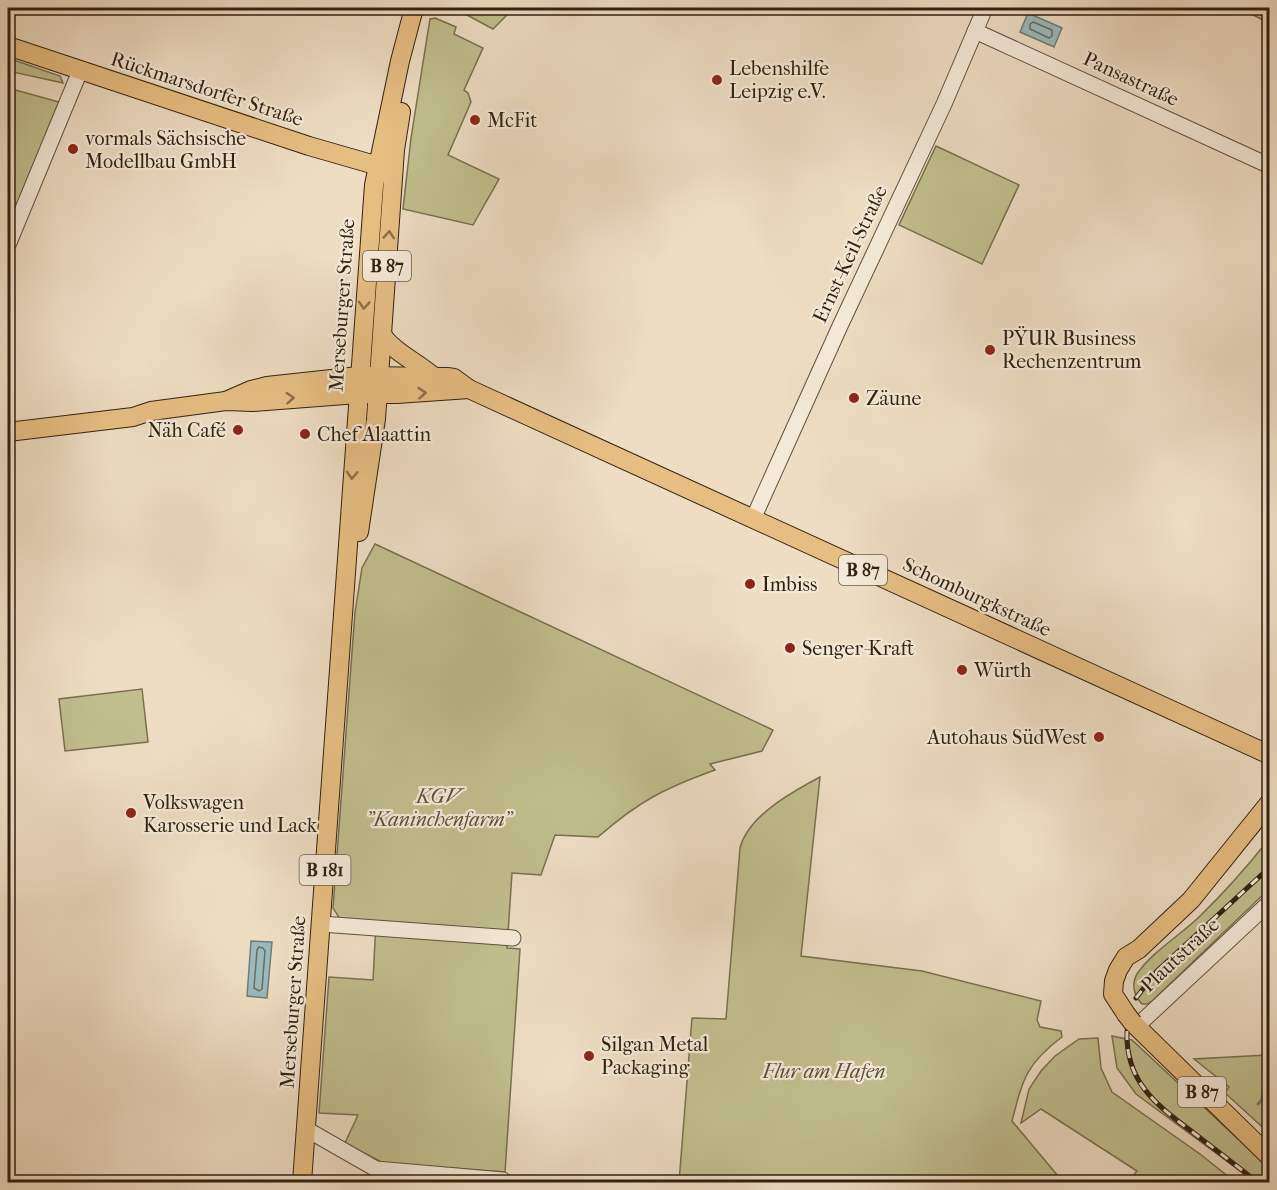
<svg xmlns="http://www.w3.org/2000/svg" width="1277" height="1190" font-family="'IM FELL French Canon',serif">
<style>
.green{fill:#c1be8e;stroke:#79704f;stroke-width:1.5}
.water{fill:#9cbabc;stroke:#717d77;stroke-width:1.5}
.lines{fill:none;stroke-linecap:round;stroke-linejoin:round}
.shore{stroke:#666e66;stroke-width:1.5}
.stream{stroke:#717d77;stroke-width:3}
.minor-casing{stroke:#60503d;stroke-width:17}
.major-casing{stroke:#312110;stroke-width:20}
.minor{stroke:#f4e9d8;stroke-width:15}
.major{stroke:#e7be82;stroke-width:18}
.rail-casing{stroke:#312110;stroke-width:5}
.rail{stroke:#f4e9d8;stroke-width:3;stroke-dasharray:9;stroke-linecap:butt}
.major-bridge-casing{stroke:#312110;stroke-width:20;stroke-linecap:butt}
.major-bridge{stroke:#e7be82;stroke-width:18}
.oneway{stroke:#8c7049}
.poi-dot{fill:#8f2418;stroke:#f4e9d8;stroke-width:2}
.labels{text-anchor:middle;dominant-baseline:central;stroke-width:4.5;stroke-linejoin:round;paint-order:stroke}
.shield{fill:#f4e9d8;stroke:#6c5d4c;stroke-width:1.5}
.shield-label{font-size:18px;font-weight:bold;fill:#312110}
.poi-label{font-size:20px;fill:#312110;stroke:#f4e9d8;text-anchor:start}
.street-label{font-size:20px;fill:#312110;stroke:#f4e9d8}
.park-label{font-size:20px;font-style:italic;fill:#5c5036;stroke:#f4e9d8}
</style>
<rect width="100%" height="100%" fill="#eeddc3"/>
<filter id="stains"><feTurbulence type="fractalNoise" baseFrequency=".00333" numOctaves="4"/><feColorMatrix values="0 0 0 0 .2 0 0 0 0 .09 0 0 0 0 .02 0 0 0 .5 -.17"/></filter>
<radialGradient id="worn" r=".72"><stop offset=".6" stop-color="#630" stop-opacity="0"/><stop offset="1" stop-color="#630" stop-opacity=".3"/></radialGradient>
<g class="green">
<path d="M454,8H514L493,29Z"/>
<path d="M1254,8H1269V23L1251,14Z"/>
<path d="M435,18L456,27L454,34L483,48L464,90L468,93L471,102L448,155L499,179L473,225L403,209L411,138L430,19Z"/>
<path d="M8,58L60,76L63,83L8,71Z"/>
<path d="M8,88L59,102L8,229Z"/>
<path d="M936,146L1019,185L982,264L899,225Z"/>
<path d="M375,544L773,730L762,751L710,764L715,770C665,788 639,801 598,837L555,835L541,875L512,873L507,948L520,949L505,1172L383,1163L345,1143L358,1115L319,1113L329,977L373,980L376,922L340,919L333,908L355,612L362,568Z"/>
<path d="M142,689L148,742L65,751L59,699Z"/>
<path d="M820,777L801,956L922,971L1041,1001L1037,1020L1040,1027L1061,1031L1062,1037C1026,1064 1023,1079 1012,1121L1063,1182H679L692,1018L726,1019L740,848C748,816 792,792 820,777Z"/>
<path d="M1269,839V889L1151,1002L1147,1004H1142C1134,996 1131,984 1137,974C1152,952 1179,936 1198,918C1224,893 1247,867 1269,839Z"/>
<path d="M1112,1036L1132,1040L1269,1168V1182H1255L1136,1094L1117,1068Z"/>
<path d="M1098,1038L1101,1068L1112,1092L1200,1154L1235,1182H1128L1137,1171L1041,1109L1021,1123L1029,1089L1041,1071L1055,1056L1079,1039Z"/>
<path d="M1267,1055L1261,1101L1265,1105L1269,1100V1133L1225,1093L1229,1087L1194,1059Z"/>
</g>
<g class="water">
<path d="M1028,13L1062,28L1054,47L1020,32Z"/>
<path d="M251,941L272,942L267,998L247,996Z"/>
<path d="M1269,1052V1100L1265,1105L1261,1101L1263,1097L1267,1055Z"/>
</g>
<g class="lines">
<g class="shore">
<path d="M1033,22L1052,30V36L1049,38L1030,29V24Z"/>
<path d="M259,947L263,948L265,951L262,989L259,991L254,988L257,950Z"/>
</g>
<g class="stream">
<path d="M1258,1104L1261,1101"/>
<path d="M1201,1182V1179"/>
</g>
<g class="minor-casing">
<g id="minor">
<path d="M975,31L1270,166"/>
<path d="M8,245L80,71"/>
<path d="M753,519L840,326L944,104L985,8"/>
<path d="M321,924L513,938"/>
<path d="M1136,1027L1270,902"/>
<path d="M306,1129L376,1169L503,1180"/>
</g>
</g>
<g class="major-casing">
<g id="major">
<path d="M8,46L309,146L389,169"/>
<path d="M382,335C395,353 417,362 434,377"/>
<path d="M226,401L251,390L267,386L359,376L447,377L454,378L469,389L1270,755"/>
<path d="M8,432L133,417L151,411L226,401L253,402L358,394H397L469,389"/>
<path d="M359,532L376,419L395,150L401,112"/>
<path d="M1126,1014L1113,994L1114,981L1118,970L1126,957L1139,949L1191,900L1270,802"/>
<path d="M1133,1023L1270,1157"/>
<path d="M302,1182L374,185L400,61L414,8"/>
</g>
</g>
<use href="#minor" class="minor"/>
<use href="#major" class="major"/>
<g class="rail-casing">
<g id="rail">
<path d="M1136,998L1157,971L1270,867"/>
<path d="M1127,1031C1125,1083 1158,1106 1195,1134C1216,1150 1237,1166 1257,1182"/>
</g>
</g>
<use href="#rail" class="rail"/>
<g class="major-bridge-casing">
<path id="major-bridge" d="M1126,1014L1133,1023"/>
</g>
<use href="#major-bridge" class="major-bridge"/>
</g>
<defs><path id="oneway-chevron" d="M-2-3.5L2.5 0L-2 3.5" fill="none" stroke-width="1.6" stroke-linecap="round" stroke-linejoin="round" transform="scale(1.5)"/></defs>
<g class="oneway">
<use href="#oneway-chevron" transform="translate(389 235) rotate(-86)"/>
<use href="#oneway-chevron" transform="translate(364 305) rotate(94)"/>
<use href="#oneway-chevron" transform="translate(422 393) rotate(-4)"/>
<use href="#oneway-chevron" transform="translate(290 398) rotate(-4)"/>
<use href="#oneway-chevron" transform="translate(352 475) rotate(93)"/>
</g>
<g class="poi-dot">
<circle cx="717" cy="80" r="6"/>
<circle cx="475" cy="120" r="6"/>
<circle cx="73" cy="149" r="6"/>
<circle cx="990" cy="350" r="6"/>
<circle cx="854" cy="398" r="6"/>
<circle cx="238" cy="430" r="6"/>
<circle cx="305" cy="434" r="6"/>
<circle cx="750" cy="584" r="6"/>
<circle cx="790" cy="648" r="6"/>
<circle cx="962" cy="670" r="6"/>
<circle cx="1099" cy="737" r="6"/>
<circle cx="131" cy="813" r="6"/>
<circle cx="589" cy="1056" r="6"/>
</g>
<g class="labels">
<g class="shield">
<rect x="363" y="251" width="48" height="30" rx="4.5"/>
<rect x="839" y="555" width="48" height="30" rx="4.5"/>
<rect x="299.5" y="855" width="51" height="30" rx="4.5"/>
<rect x="1178" y="1077" width="48" height="30" rx="4.5"/>
</g>
<g class="shield-label">
<text x="387" y="266">B 87</text>
<text x="863" y="570">B 87</text>
<text x="325" y="870">B 181</text>
<text x="1202" y="1092">B 87</text>
</g>
<g class="poi-label">
<text x="729" y="68">Lebenshilfe<tspan x="729" dy="23">Leipzig e.V.</tspan></text>
<text x="487" y="120">McFit</text>
<text x="85" y="138">vormals Sächsische<tspan x="85" dy="23">Modellbau GmbH</tspan></text>
<text x="1002" y="338">PŸUR Business<tspan x="1002" dy="23">Rechenzentrum</tspan></text>
<text x="866" y="398">Zäune</text>
<text x="226" y="430" text-anchor="end">Näh Café</text>
<text x="317" y="434">Chef Alaattin</text>
<text x="762" y="584">Imbiss</text>
<text x="802" y="648">Senger-Kraft</text>
<text x="974" y="670">Würth</text>
<text x="1087" y="737" text-anchor="end">Autohaus SüdWest</text>
<text x="143" y="802">Volkswagen<tspan x="143" dy="23">Karosserie und Lack</tspan></text>
<text x="601" y="1044">Silgan Metal<tspan x="601" dy="23">Packaging</tspan></text>
</g>
<g class="street-label">
<text transform="translate(1131 79) rotate(25)">Pansastraße</text>
<text transform="translate(207 89) rotate(18)">Rückmarsdorfer Straße</text>
<text transform="translate(850 254) rotate(-65)">Ernst-Keil-Straße</text>
<text transform="translate(342 305) rotate(-86)">Merseburger Straße</text>
<text transform="translate(977 597) rotate(25)">Schomburgkstraße</text>
<text transform="translate(1180 955) rotate(-43)">Plautstraße</text>
<text transform="translate(293 1002) rotate(-86)">Merseburger Straße</text>
</g>
<g class="park-label">
<text x="439" y="796">KGV<tspan x="439" dy="23">"Kaninchenfarm"</tspan></text>
<text x="824" y="1071">Flur am Hafen</text>
</g>
</g>
<rect width="1277" height="1190" fill="none" stroke="#eeddc3" stroke-width="30"/>
<rect x="9" y="9" width="1259" height="1172" fill="none" stroke="#312110" stroke-width="3"/>
<rect x="15" y="15" width="1247" height="1160" fill="none" stroke="#312110" stroke-width="1.5"/>
<rect width="100%" height="100%" filter="url(#stains)"/>
<rect width="100%" height="100%" fill="url(#worn)"/>
</svg>
